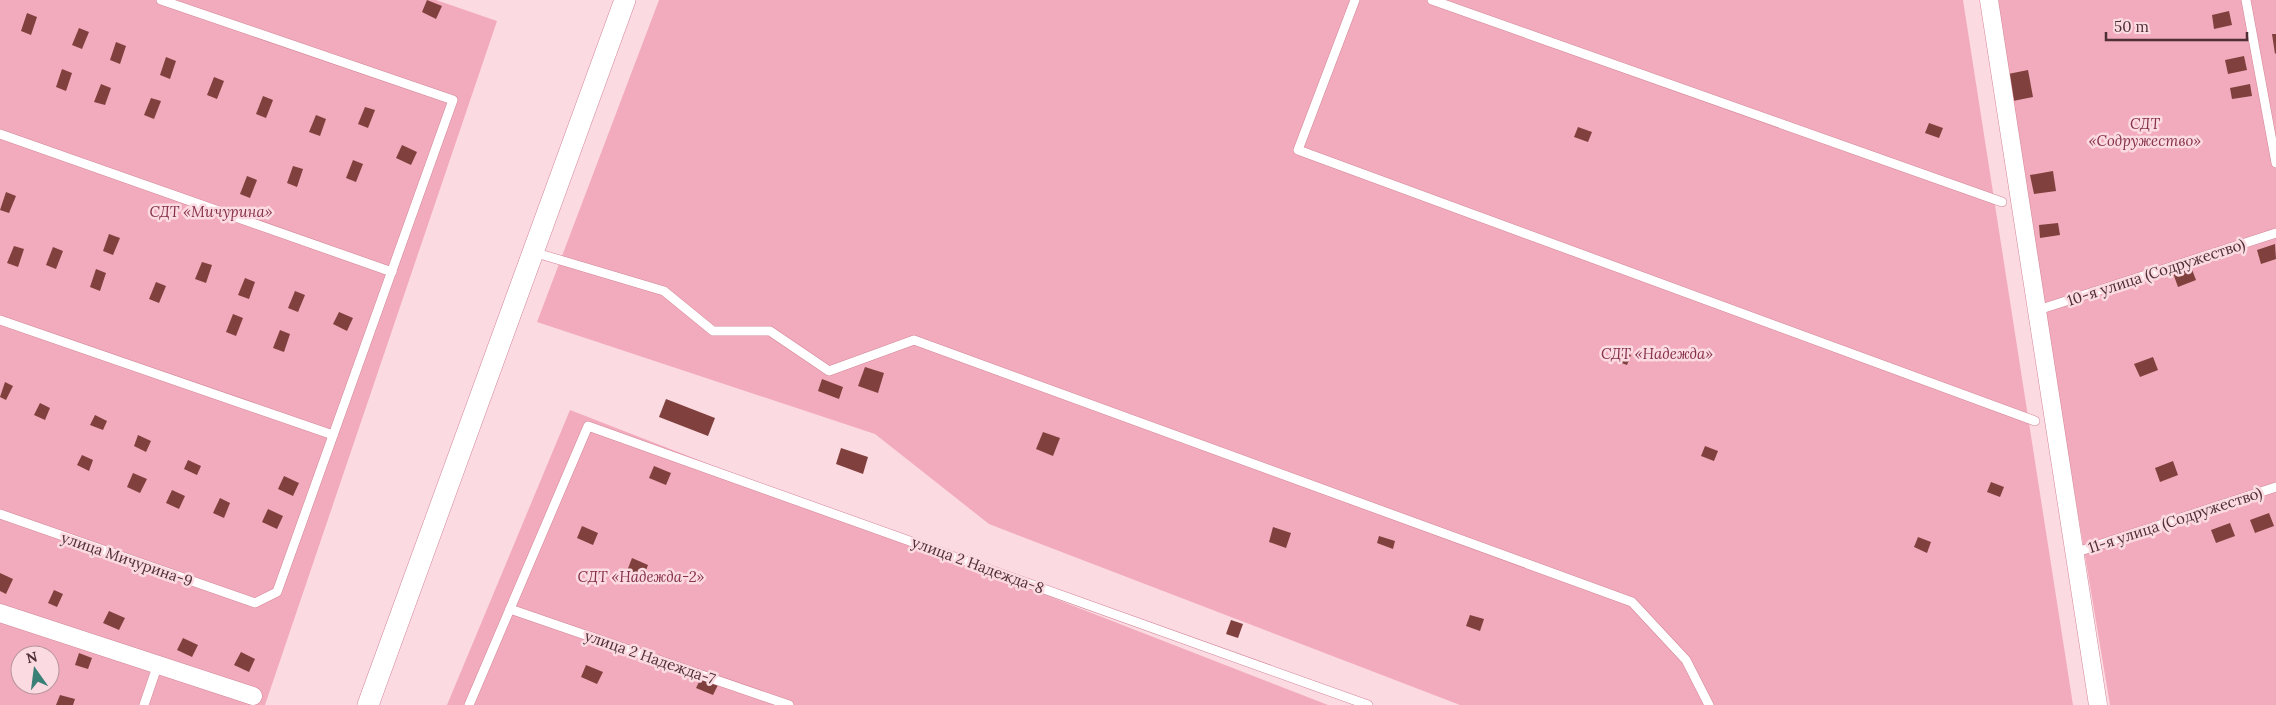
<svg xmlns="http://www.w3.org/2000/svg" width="2276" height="705" font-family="Lora,serif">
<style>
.green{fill:#f2abbc;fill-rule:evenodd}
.building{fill:#80403d}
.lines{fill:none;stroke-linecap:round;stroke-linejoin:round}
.service-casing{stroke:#d38699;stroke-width:10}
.minor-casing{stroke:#d38699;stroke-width:19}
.tertiary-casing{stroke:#d38699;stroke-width:22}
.service{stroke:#fff;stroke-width:9}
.minor{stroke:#fff;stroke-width:18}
.tertiary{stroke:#fff;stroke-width:21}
.labels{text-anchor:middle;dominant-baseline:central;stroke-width:5;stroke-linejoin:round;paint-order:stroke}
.park-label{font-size:15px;font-style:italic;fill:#85304b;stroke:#fcdae1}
.street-label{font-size:15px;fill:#4f2e36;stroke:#fcdae1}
</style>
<rect width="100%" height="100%" fill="#fcdae1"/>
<g class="green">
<path d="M0,0H436L497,21L265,705H0ZM20,655H50V685H20Z"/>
<path d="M659,0H1963L2073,705H1460L989,524L875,434L537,322Z"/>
<path d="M1992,0H2276V705H2110Z"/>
<path d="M570,410L1328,705H447Z"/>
</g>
<g class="building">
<path d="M427,0L442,6L436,19L422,12Z"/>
<path d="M2229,11L2232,25L2214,29L2212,15Z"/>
<path d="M27,13L37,17L31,35L21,31Z"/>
<path d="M79,28L89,32L82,49L72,45Z"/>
<path d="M2272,34H2276V53L2275,54Z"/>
<path d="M116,42L126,46L120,64L110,60Z"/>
<path d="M2244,56L2247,70L2228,74L2225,60Z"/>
<path d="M166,57L176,61L170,79L160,75Z"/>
<path d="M62,69L72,73L66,91L56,87Z"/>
<path d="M2028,70L2033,97L2013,101L2008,74Z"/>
<path d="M214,77L224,81L217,99L207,95Z"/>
<path d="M101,84L111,88L105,105L94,102Z"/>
<path d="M2250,84L2252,96L2232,99L2230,88Z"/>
<path d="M263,96L273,100L266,118L256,114Z"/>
<path d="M151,98L161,101L154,119L144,115Z"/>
<path d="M365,107L375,110L368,128L358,124Z"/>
<path d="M316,115L326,119L320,136L309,132Z"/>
<path d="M1929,123L1943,128L1939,138L1925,133Z"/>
<path d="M1578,127L1592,132L1588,142L1574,137Z"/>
<path d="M402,145L417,152L411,165L396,158Z"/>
<path d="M353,160L363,164L356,182L346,178Z"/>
<path d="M293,166L303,169L297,187L287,183Z"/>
<path d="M2053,171L2056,191L2034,194L2030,175Z"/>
<path d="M247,176L257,180L250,198L240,194Z"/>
<path d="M6,192L16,196L9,213L0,210Z"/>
<path d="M2058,223L2060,235L2040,238L2039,225Z"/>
<path d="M109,234L120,238L113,255L103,251Z"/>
<path d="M2275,244L2276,259L2261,264L2257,250Z"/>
<path d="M14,246L24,249L18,267L7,263Z"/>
<path d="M53,247L63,251L56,269L46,265Z"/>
<path d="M202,262L212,265L206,283L195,279Z"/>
<path d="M2191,267L2196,280L2178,287L2173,273Z"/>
<path d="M96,269L106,273L100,291L90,287Z"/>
<path d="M245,278L255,282L249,299L238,295Z"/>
<path d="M156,282L166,286L159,303L149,299Z"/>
<path d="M295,291L305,295L298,312L288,308Z"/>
<path d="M339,312L353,318L347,331L333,324Z"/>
<path d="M233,314L243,318L236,336L226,332Z"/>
<path d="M280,330L290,334L284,352L273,348Z"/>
<path d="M1617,350L1631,355L1627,365L1613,360Z"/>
<path d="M2153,357L2158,370L2140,377L2134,364Z"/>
<path d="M865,367L884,373L878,393L858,386Z"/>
<path d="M822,379L843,387L839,399L818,391Z"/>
<path d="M5,382L13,386L6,400L0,397Z"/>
<path d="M666,399L715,418L708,436L659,417Z"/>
<path d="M40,403L50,408L45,420L34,415Z"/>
<path d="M95,415L107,421L103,430L90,425Z"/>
<path d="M1043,432L1060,438L1053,456L1036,449Z"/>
<path d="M138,435L151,441L146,452L134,446Z"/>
<path d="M1705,446L1718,451L1714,461L1701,456Z"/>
<path d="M841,448L868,457L863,474L836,464Z"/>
<path d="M82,455L93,460L89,471L77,465Z"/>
<path d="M188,460L201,466L197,475L184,469Z"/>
<path d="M2173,461L2178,475L2160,482L2155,468Z"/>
<path d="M654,466L671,473L666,485L649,478Z"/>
<path d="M133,473L147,479L140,493L127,487Z"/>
<path d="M284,476L299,483L293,496L278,489Z"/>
<path d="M1991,482L2004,487L2000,497L1987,492Z"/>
<path d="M172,490L185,496L179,509L166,503Z"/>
<path d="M220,498L230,503L224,518L213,513Z"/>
<path d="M268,509L283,516L277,529L262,522Z"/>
<path d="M2269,513L2274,526L2255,533L2250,520Z"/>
<path d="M2230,523L2235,536L2216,543L2211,530Z"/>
<path d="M582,526L598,533L593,545L577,538Z"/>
<path d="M1273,527L1291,533L1286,548L1269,542Z"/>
<path d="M1379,536L1395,541L1393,549L1377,543Z"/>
<path d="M1918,537L1931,542L1927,553L1914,547Z"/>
<path d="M632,558L648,565L643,578L627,571Z"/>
<path d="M0,573L13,579L6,594L0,591Z"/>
<path d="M54,590L63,594L57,607L48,603Z"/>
<path d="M109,611L125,618L119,630L103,623Z"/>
<path d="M1470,615L1484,619L1480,631L1466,626Z"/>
<path d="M1231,620L1243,624L1238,638L1226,634Z"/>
<path d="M183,638L198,645L192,657L177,650Z"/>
<path d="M241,652L255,659L249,672L234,665Z"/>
<path d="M79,653L92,658L88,669L75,665Z"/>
<path d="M586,665L603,672L597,684L581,677Z"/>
<path d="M702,676L719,683L713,695L696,688Z"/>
<path d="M60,695L75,699L73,705H56Z"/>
</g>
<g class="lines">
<g class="service-casing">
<g id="service">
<path d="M1355,0L1298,150L2035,421"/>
<path d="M1432,0L2002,202"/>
<path d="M2246,0L2276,163"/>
<path d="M0,134L392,272"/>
<path d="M533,252L664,291L713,331H770L829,371L914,340L1632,602L1686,660L1709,705"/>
<path d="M2035,311L2276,233"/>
<path d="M0,320L333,435"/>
<path d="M0,514L255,603L277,592L453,100L161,0"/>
<path d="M2074,553L2276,487"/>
<path d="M510,609L789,705"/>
<path d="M144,705L158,664"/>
<path d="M469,705L588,426L1368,705"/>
</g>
</g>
<g class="minor-casing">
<g id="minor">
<path d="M1989,0L2098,705"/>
<path d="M0,613L253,696"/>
</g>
</g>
<g class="tertiary-casing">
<path id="tertiary" d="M368,705L625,0"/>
</g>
<use href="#service" class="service"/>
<use href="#minor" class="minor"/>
<use href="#tertiary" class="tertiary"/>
</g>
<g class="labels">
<g class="park-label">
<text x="2145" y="123">СДТ<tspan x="2145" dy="17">«Содружество»</tspan></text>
<text x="211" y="211">СДТ «Мичурина»</text>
<text x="1657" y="353">СДТ «Надежда»</text>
<text x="641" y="576">СДТ «Надежда-2»</text>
</g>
<g class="street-label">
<text transform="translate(2156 272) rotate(-18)">10-я улица (Содружество)</text>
<text transform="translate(2175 520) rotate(-18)">11-я улица (Содружество)</text>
<text transform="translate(127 559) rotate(19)">улица Мичурина-9</text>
<text transform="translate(978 565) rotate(20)">улица 2 Надежда-8</text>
<text transform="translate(650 657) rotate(19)">улица 2 Надежда-7</text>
</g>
</g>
<g transform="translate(35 670) rotate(346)"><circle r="24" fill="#fcdae1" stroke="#b7959d"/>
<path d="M0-4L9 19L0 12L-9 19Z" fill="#3a8077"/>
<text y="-8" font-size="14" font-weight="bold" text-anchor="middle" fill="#4f2e36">N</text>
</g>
<path d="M2106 32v8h141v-8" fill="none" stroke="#4f2e36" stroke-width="2.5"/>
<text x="2114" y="32" font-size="15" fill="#4f2e36" stroke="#fcdae1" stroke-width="4" paint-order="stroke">50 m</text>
</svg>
